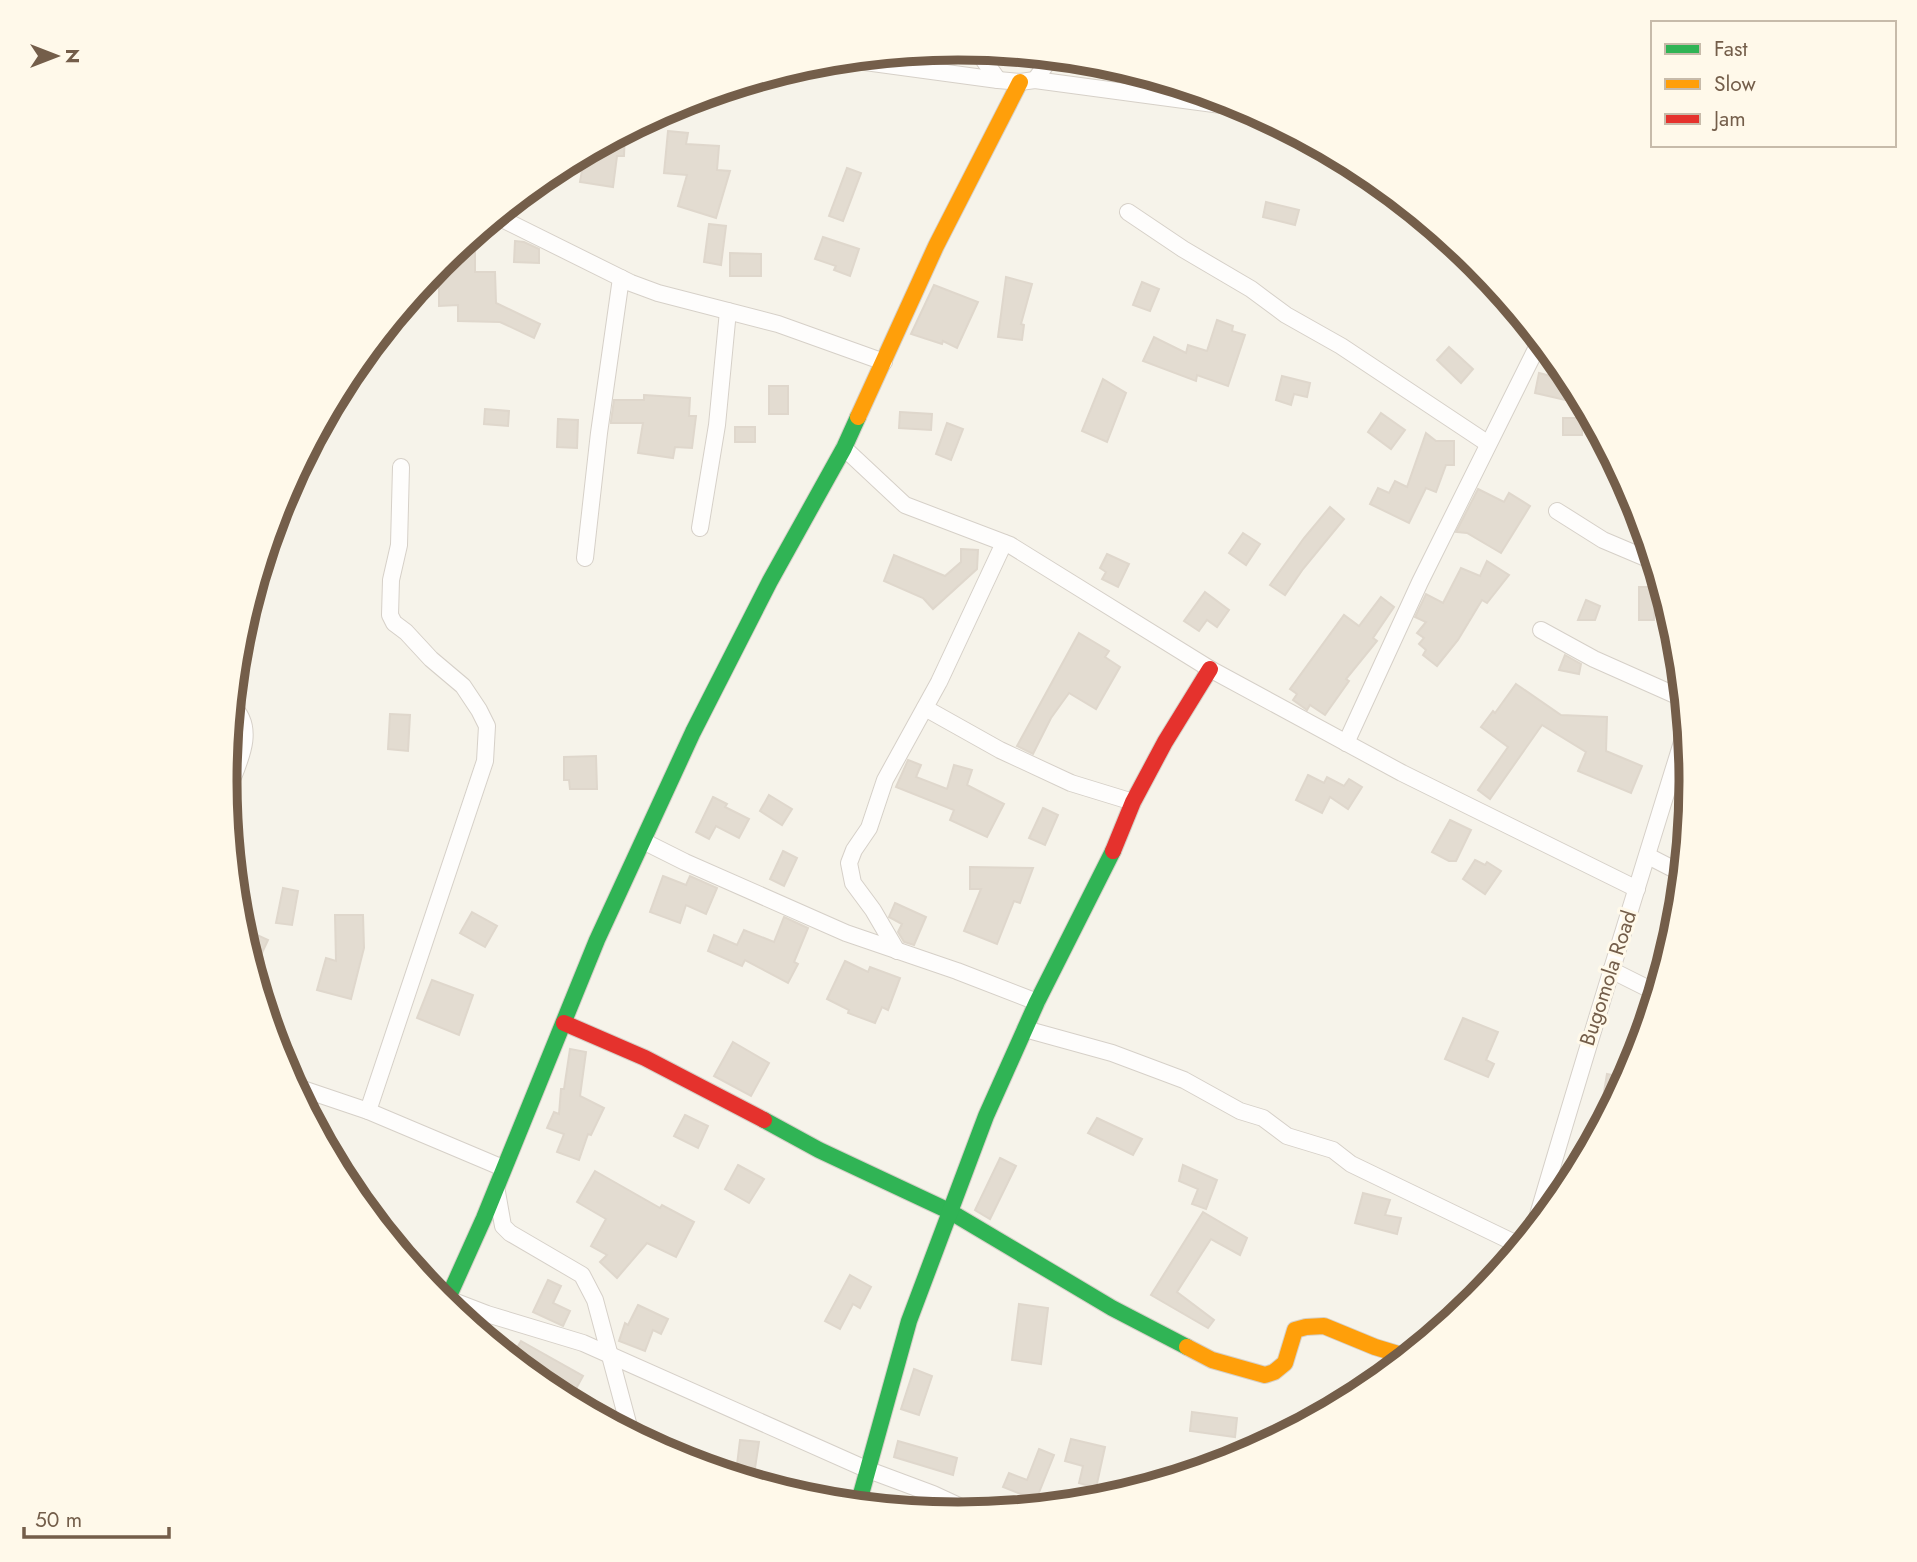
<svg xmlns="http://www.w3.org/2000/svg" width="1917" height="1562" font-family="Jost,sans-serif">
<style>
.building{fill:#e3dcd1;stroke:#dfd7cc;stroke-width:2}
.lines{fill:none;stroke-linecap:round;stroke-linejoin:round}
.street-casing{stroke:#d6d0c8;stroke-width:18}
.fast-casing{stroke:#d6d0c8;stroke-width:18}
.slow-casing{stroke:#d6d0c8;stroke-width:18}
.jam-casing{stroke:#d6d0c8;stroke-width:18}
.street{stroke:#fefdfc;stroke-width:16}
.fast{stroke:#30b455;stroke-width:16}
.slow{stroke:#ff9f0a;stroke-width:16}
.jam{stroke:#e5322d;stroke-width:16}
.labels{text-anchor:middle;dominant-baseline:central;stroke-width:6;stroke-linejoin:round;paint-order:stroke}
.street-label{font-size:21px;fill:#745e4a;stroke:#fff9ea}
.rim{fill:none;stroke:#745e4a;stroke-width:9}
</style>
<rect width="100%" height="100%" fill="#f6f3ea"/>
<g class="building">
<path d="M625,131L624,156H617L613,187L580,182L585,153Z"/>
<path d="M668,131L688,133L686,144L719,146L717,170L730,171L716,218L678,206L687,175L664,173Z"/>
<path d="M847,168L861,173L843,221L829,216Z"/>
<path d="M1266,202L1299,210L1295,225L1263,217Z"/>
<path d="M709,224L726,226L721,265L704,262Z"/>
<path d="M823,237L859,249L850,276L834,270L836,266L815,259Z"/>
<path d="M515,241L524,242L539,249V263L514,262Z"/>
<path d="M458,247H475V272H495L496,303L540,324L534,338L500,322L458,321V305L439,306V263Z"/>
<path d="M730,253L761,254V276H730Z"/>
<path d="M1006,277L1032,284L1021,324L1024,325L1022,340L998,337Z"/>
<path d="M1142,282L1159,289L1150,311L1133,305Z"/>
<path d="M934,285L978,302L957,348L943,341L942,344L911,334Z"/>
<path d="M1217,320L1233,326L1232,331L1245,335L1228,386L1197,375L1196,381L1143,361L1154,337L1186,353L1188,345L1207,351Z"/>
<path d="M1449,347L1473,369L1461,383L1437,360Z"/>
<path d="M1562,365L1574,384L1570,401L1535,393L1539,373L1559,378Z"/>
<path d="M1282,376L1310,383L1307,397L1294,394L1291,405L1276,400Z"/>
<path d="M1103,379L1126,393L1107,442L1082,431Z"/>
<rect x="769" y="386" width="19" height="28"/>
<path d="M644,395L690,398L689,416H696L692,448L675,447L673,458L638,453L643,423H611V421L614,400H644Z"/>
<path d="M485,409L509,411L508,426L484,424Z"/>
<path d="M900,412L932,414L931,430L899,428Z"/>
<path d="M1381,413L1405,430L1391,449L1368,432Z"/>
<rect x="1563" y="418" width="19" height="17"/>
<path d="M558,419L578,420L577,448L557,447Z"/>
<path d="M947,423L963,429L951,460L936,454Z"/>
<rect x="735" y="427" width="20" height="15"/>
<path d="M1426,433L1436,441H1454V465H1446L1436,492L1426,488L1409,523L1370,504L1378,488L1389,493L1395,481L1407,487Z"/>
<path d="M1478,489L1504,502L1509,493L1530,506L1501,553L1467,533L1456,532Z"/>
<path d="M1330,507L1344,519L1303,569L1285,595L1270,585L1304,538Z"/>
<path d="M1243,533L1260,544L1246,565L1229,553Z"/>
<path d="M961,549L978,550L977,569L933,609L923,598L884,581L894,555L945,576L961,562Z"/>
<path d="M1107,554L1129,564L1118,587L1102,579L1106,572L1100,568Z"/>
<path d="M1487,561L1509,575L1487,603L1482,600L1458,640L1437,666L1423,655L1426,650L1419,644L1424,638L1417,633L1426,622L1415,617L1426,594L1443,603L1461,568L1480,576Z"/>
<rect x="1639" y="587" width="15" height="33"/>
<path d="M1205,592L1229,610L1217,627L1207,620L1199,631L1184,621Z"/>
<path d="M1381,597L1394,607L1373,638L1377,641L1346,679L1349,681L1325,715L1310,705L1307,710L1293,700L1297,694L1290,689L1344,615L1359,626Z"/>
<path d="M1586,600L1600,606L1595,620H1578Z"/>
<path d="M1079,633L1109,651L1105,657L1120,667L1096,709L1069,693L1051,718L1033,754L1017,746Z"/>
<path d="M1565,655L1581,664L1579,674L1559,670Z"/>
<path d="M1516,684L1561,715L1607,717L1606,751L1642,766L1631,793L1578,771L1586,752L1542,725L1490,799L1478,790L1508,747L1481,727L1493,711L1495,713Z"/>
<path d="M390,714L410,715L408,751L388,749Z"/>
<path d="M596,756L597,789H570L569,780H564V757Z"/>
<path d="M908,760L921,765L916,777L947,789L954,765L972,770L967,785L1004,804L987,837L950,820L954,810L896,787Z"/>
<path d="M1308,775L1324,783L1327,777L1344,786L1349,779L1362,787L1348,809L1330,797L1322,813L1296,800Z"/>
<path d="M769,795L792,809L782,825L760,811Z"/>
<path d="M713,797L727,804L725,807L749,819L739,838L716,826L709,839L696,832Z"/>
<path d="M1043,808L1058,815L1045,845L1029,838Z"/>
<path d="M1450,820L1471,830L1456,861H1449L1432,852Z"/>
<path d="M783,851L797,858L784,886L770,879Z"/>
<path d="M1475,860L1485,865L1487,862L1501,871L1485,894L1463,879Z"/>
<path d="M970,867L1033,868L1020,903L1014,901L997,944L964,931L981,889H970Z"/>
<path d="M663,876L686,885L690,876L717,888L706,914L686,905L680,923L650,912Z"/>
<path d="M283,888L298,891L292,925L276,923Z"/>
<path d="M895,903L926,917L914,945L904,942L898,932L902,924L889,917Z"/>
<path d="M472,912L497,926L485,947L460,933Z"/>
<path d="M335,915H363L364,948L351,999L317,990L326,958L336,961Z"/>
<path d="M784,917L808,928L794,962L798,964L788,983L745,960L742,966L708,951L714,935L737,945L744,930L774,942Z"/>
<path d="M240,927L268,940L253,972Z"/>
<path d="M845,961L868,972L870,967L900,978L888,1010L882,1007L875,1023L848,1013L849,1010L827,999Z"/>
<path d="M432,980L473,995L459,1035L417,1018Z"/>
<path d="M1463,1018L1498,1032L1486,1060L1494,1064L1488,1077L1445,1059Z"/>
<path d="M733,1042L769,1063L751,1096L714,1076Z"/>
<path d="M570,1049L586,1052L580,1096L604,1108L591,1135L588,1134L579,1160L557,1152L564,1134L547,1128L554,1112L559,1114L561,1089H564Z"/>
<path d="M1607,1074L1623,1077L1621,1091L1600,1129L1598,1128Z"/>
<path d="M685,1115L708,1126L698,1148L674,1136Z"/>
<path d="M1097,1118L1142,1139L1133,1155L1088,1133Z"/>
<path d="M1000,1158L1016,1166L990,1219L975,1210Z"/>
<path d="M738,1165L764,1179L749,1203L725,1189Z"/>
<path d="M1183,1165L1217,1180L1206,1209L1192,1204L1198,1189L1179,1181Z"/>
<path d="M595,1171L660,1208L662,1205L694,1222L676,1257L647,1243L617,1278L600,1262L607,1255L591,1246L606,1219L577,1202Z"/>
<path d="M1363,1193L1390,1200L1385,1215L1401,1218L1397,1234L1355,1223Z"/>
<path d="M1203,1212L1247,1238L1240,1255L1211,1239L1177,1292L1214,1320L1208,1328L1151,1295Z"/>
<path d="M850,1275L871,1287L860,1308L853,1304L840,1329L825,1321Z"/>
<path d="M548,1280L561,1286L553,1303L570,1311L563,1326L533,1312Z"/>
<path d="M1019,1304L1048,1308L1041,1364L1012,1360Z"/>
<path d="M638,1305L668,1319L661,1334L653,1330L645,1351L619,1341L625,1323L628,1325Z"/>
<path d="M521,1341L583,1376L573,1394L511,1358Z"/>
<path d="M914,1369L932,1376L919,1415L901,1409Z"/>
<path d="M1192,1412L1237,1418L1235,1437L1190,1431Z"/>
<path d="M1071,1439L1105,1447L1096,1488L1079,1483L1083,1466L1065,1461Z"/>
<path d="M740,1440L759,1442L755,1468L737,1465Z"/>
<path d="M898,1441L957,1458L953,1475L894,1457Z"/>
<path d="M1039,1449L1054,1455L1036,1500L1003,1487L1009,1473L1027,1480Z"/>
</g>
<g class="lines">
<g class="street-casing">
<g id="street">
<path d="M976,49L998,80"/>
<path d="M843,59L998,80L1020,82L1035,80L1251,109"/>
<path d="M1035,80L1052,56"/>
<path d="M1128,212L1183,249L1251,289L1286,315L1341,346L1487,443"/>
<path d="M496,216L631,283L658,293L778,324L884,362"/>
<path d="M844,448L905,505L1010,545L1210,669L1402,773L1637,889"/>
<path d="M1557,511L1603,540L1655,562"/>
<path d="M700,528L717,425L728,311"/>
<path d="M585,558L599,433L621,278"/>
<path d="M1541,630L1594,659L1684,699"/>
<path d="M925,708L1000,750L1071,783L1133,802"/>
<path d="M1346,743L1420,582L1541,339"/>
<path d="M226,795C236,767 259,730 232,706"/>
<path d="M643,841L685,862L846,933L957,971L1037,1002"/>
<path d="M1648,856L1683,874"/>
<path d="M897,951L873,910L853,883L849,863L854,850L869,828L885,780L939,682L1004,543"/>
<path d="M1611,970L1657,993"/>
<path d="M1025,1029L1112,1053L1184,1080L1240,1111L1263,1118L1287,1136L1333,1150L1351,1164L1521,1246"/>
<path d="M294,1086L368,1111L503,1168"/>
<path d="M368,1111L485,761L487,726L479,710L463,686L431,659L406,632L394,623L390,615L391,580L399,545L401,467"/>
<path d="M497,1192L503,1226L510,1233L582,1275L595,1300L631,1434"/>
<path d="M1533,1232C1582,1063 1635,894 1687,726"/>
<path d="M435,1294L487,1314L583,1343L866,1469L933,1494L974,1513"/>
</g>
</g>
<g class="fast-casing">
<g id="fast">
<path d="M764,1120L819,1150L949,1211L1112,1308L1187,1347"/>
<path d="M443,1303L448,1298L484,1218L597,940L693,732L770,581L844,448L858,417"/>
<path d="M858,1505L909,1321L986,1116L1037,1002L1113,851"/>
</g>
</g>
<g class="slow-casing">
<g id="slow">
<path d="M858,417L936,246L1020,82"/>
<path d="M1187,1347L1212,1360L1265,1375L1274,1372L1285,1363L1295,1330L1306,1327L1324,1326L1375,1347L1408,1357"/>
</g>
</g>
<g class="jam-casing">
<g id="jam">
<path d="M1113,851L1133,802L1165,742L1210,669"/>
<path d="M564,1023L645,1058L764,1120"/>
</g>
</g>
<use href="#street" class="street"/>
<use href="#fast" class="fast"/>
<use href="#slow" class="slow"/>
<use href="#jam" class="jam"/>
</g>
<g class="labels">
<g class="street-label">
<text transform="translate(1608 978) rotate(-72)">Bugomola Road</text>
</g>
</g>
<path d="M0 0H1917V1562H0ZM237 781a721 721 0 1 1 1442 0a721 721 0 1 1-1442 0Z" fill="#fff9ea" fill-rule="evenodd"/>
<path class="rim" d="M237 781a721 721 0 1 1 1442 0a721 721 0 1 1-1442 0Z"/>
<rect x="1651" y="21" width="245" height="126" fill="#fff9ea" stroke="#c7bbaa" stroke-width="2"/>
<rect x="1665" y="44" width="35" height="10" fill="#30b455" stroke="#c7bbaa" stroke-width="2"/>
<text x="1714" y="56" font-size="21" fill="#745e4a">Fast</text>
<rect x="1665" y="79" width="35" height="10" fill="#ff9f0a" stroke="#c7bbaa" stroke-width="2"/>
<text x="1714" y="91" font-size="21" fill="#745e4a">Slow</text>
<rect x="1665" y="114" width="35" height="10" fill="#e5322d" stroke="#c7bbaa" stroke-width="2"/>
<text x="1714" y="126" font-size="21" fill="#745e4a">Jam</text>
<g transform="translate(56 56) rotate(90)" stroke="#fff9ea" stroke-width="5" paint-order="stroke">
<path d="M0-5L12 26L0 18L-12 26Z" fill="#745e4a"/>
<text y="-10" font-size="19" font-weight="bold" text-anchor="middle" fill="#745e4a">N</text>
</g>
<path d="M24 1527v10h145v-10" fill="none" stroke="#745e4a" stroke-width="3.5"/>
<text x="35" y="1527" font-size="21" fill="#745e4a" stroke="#fff9ea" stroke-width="5" paint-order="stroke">50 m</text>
</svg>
